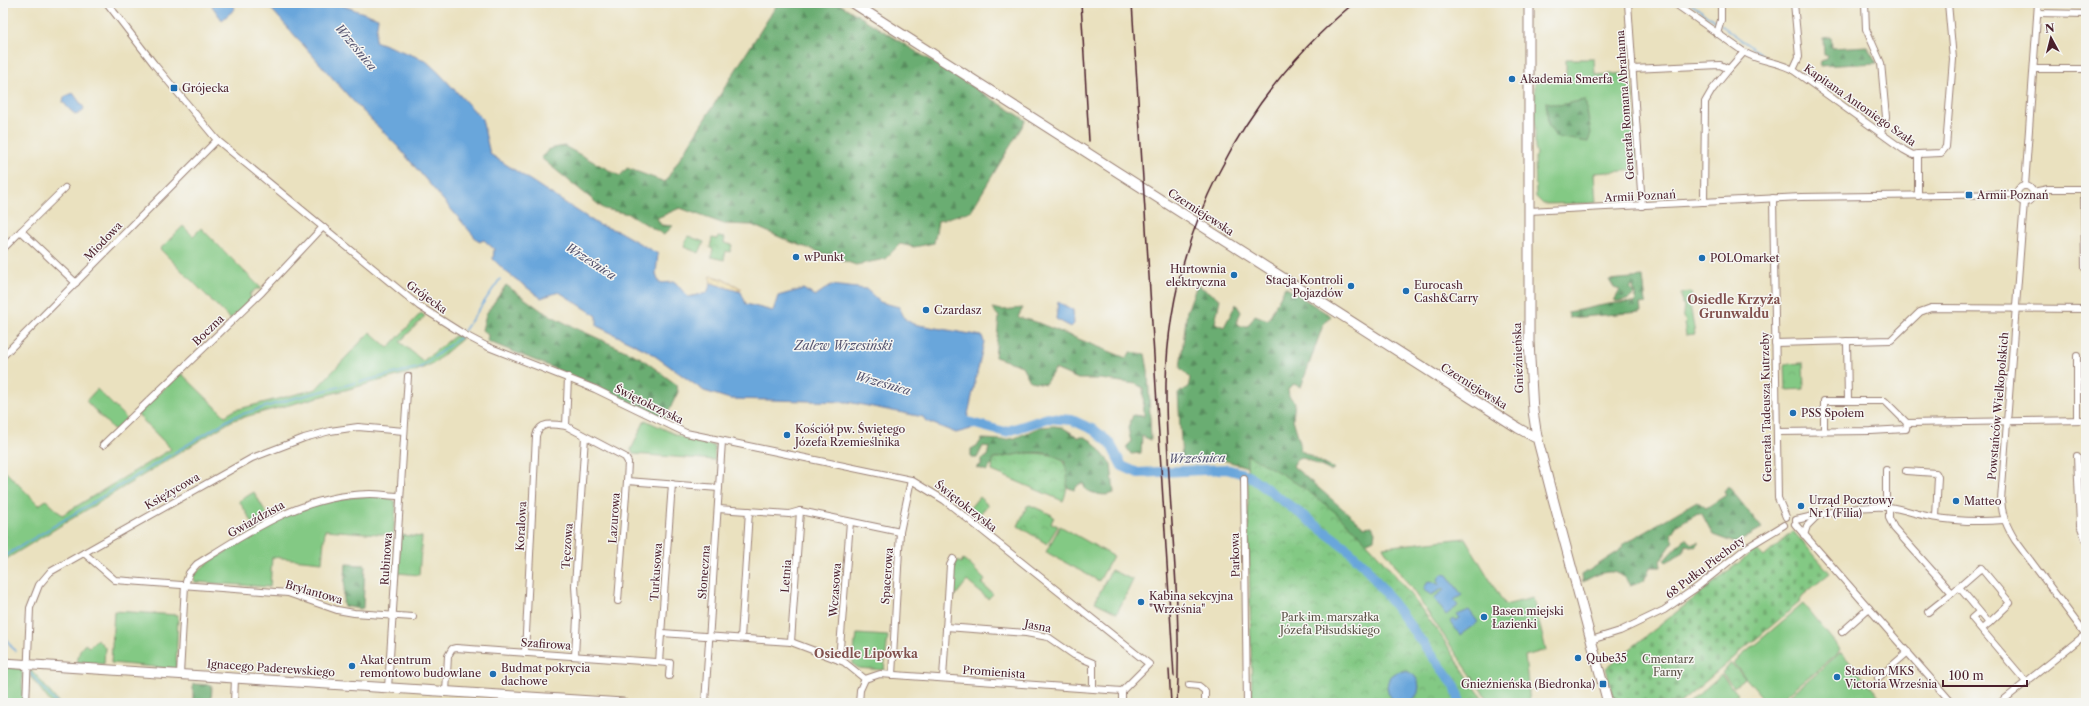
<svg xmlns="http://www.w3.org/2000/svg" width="2089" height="706" font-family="'Libre Caslon Text',serif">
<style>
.grass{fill:#83c984;stroke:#667458}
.forest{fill:url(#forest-firs);stroke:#5a664e}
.sand{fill:url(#sand-dots);stroke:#9c7c64}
.cemetery{fill:url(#cemetery-stones);stroke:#667458}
.park{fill:url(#park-crowns);stroke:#667458}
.water{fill:#69a6db;stroke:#5a6283}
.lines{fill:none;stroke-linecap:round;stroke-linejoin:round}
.stream{stroke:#69a6db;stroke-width:1.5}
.river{stroke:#69a6db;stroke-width:10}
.street-casing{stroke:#9a8075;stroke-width:8}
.secondary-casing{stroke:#9a8075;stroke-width:11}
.street{stroke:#fff;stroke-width:6}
.secondary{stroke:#fff;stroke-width:9}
.rail{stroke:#4a1f2b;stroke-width:1.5}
.poi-dot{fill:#1f6fb2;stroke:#f6f6f2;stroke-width:1.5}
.labels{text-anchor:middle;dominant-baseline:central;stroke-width:3;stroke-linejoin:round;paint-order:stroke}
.poi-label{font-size:11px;fill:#4a1f2b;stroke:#f6f6f2;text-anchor:start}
.street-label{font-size:11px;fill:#4a1f2b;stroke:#f6f6f2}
.park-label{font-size:11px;fill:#5b5246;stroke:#f6f6f2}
.water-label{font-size:12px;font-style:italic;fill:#565571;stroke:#f6f6f2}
.neighbourhood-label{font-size:12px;font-weight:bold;fill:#82514e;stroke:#f6f6f2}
</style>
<defs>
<pattern id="forest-firs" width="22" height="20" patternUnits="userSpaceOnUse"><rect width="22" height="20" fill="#6aad72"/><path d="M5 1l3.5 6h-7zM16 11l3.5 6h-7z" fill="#598c5e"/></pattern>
<pattern id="sand-dots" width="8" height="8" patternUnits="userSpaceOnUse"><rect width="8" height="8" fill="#eeda9e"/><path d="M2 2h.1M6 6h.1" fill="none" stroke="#cebb88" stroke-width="1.8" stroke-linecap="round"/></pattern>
<pattern id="cemetery-stones" width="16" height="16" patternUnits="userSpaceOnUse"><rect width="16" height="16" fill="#83c984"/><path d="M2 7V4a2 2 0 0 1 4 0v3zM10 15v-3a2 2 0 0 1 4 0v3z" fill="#73ac72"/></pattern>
<pattern id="park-crowns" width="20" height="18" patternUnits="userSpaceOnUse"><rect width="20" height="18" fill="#83c984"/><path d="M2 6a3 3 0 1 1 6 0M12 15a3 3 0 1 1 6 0" fill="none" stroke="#73ac72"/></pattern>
</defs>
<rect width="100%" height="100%" fill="#f6f6f2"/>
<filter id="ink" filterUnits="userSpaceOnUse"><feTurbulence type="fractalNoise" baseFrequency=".025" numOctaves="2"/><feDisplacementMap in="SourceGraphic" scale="8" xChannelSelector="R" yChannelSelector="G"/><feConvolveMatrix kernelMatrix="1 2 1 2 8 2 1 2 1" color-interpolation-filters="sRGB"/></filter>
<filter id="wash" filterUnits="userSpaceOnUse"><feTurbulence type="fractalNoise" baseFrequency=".012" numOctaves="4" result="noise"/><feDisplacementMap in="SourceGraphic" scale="16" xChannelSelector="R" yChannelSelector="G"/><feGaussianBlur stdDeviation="0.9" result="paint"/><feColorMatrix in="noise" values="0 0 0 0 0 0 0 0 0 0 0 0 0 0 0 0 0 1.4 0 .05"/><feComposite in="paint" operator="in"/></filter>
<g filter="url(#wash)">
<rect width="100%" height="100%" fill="#eae1bf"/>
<g class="grass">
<path d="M1566,59H1594L1595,75L1631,73L1638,170L1594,173L1596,203L1543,204L1536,197L1535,157L1537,155L1535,148V77L1566,76Z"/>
<path d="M183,226L193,236L201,228L262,289H256L250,294L251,300L230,319L160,249Z"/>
<path d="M688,236L704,242L699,253L684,247Z"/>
<path d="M421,313L425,316L400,342L423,361L456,335L462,339L434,363L416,371L233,420L3,561V539L6,536L3,533V469L39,505L46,500L62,515L171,449L137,414L181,373L225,416L235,410L316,389L370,332L388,348Z"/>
<path d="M97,389L127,419L115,431L86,401Z"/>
<path d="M645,420L681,437L714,446L715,460L633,454L631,450Z"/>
<path d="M254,492L268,516L254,525L239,501Z"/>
<path d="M373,496L390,498L395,501L396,509L393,535L325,530L322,562L272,557L270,587L195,582L193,577C202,565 216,558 229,550C236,545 242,539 249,535C286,511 329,497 373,496Z"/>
<path d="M1060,526L1113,556L1099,581L1046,552Z"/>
<path d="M400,535L422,537L419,575L398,573Z"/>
<path d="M1465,538L1505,605L1533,598L1546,650L1525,656L1530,703H1490L1383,547Z"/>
<path d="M963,559C972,565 977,573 985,580L982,584L993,594L988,599L967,581L951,601L952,570L957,561L961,563Z"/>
<path d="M1111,570L1133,580L1117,613L1095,602Z"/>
<path d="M1803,604L1840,649L1837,654L1781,699L1776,703H1767L1733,663Z"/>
<path d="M114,611L178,615L176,669L111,663Z"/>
<path d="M857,634L888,636L884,670L858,668L853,664L855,642H856Z"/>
<path d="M97,639L105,647L104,664L77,662L80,650L85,644L89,647Z"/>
<path d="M1841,652L1885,703H1780H1781Z"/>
<path d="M3,666L22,669L23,703H3Z"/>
<path d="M31,670L35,674L59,703H51L30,676Z"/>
<path d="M1721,675L1738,694L1727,703H1689Z"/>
</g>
<g class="forest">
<path d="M778,3H838L1026,120L971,211L938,221L934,243L914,247L900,244L885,259L856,265L791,242L752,225L724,224L680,208L657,218L661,225L673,226L664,235L629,214L604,209L541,158L549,149L564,146L620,176L627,168L665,182Z"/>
<path d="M1831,37L1832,48L1867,46L1877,63L1820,66L1821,61L1827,59L1828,56L1824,55L1823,38Z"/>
<path d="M1585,100L1591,133L1588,142L1556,137L1548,125L1546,102L1559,105Z"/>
<path d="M1643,277L1646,303L1640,304L1641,312L1569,318L1568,312C1590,309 1610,301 1633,303L1636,301L1633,286L1630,288L1634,294C1628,302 1622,301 1614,301L1620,290L1614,288L1609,280Z"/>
<path d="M506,285L542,311L569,325L641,358L677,385L678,392L665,419L588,382L487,341L488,335L482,330L486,314Z"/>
<path d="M1197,285L1220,299L1215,323L1224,327L1236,304L1241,312L1236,323L1241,326H1248L1255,315L1268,320L1285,287L1331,316L1323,325L1301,387L1293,384L1288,389L1289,396L1295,402L1293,419L1300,443V450L1335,470L1331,471L1301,457L1297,459L1293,466L1364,527L1372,526L1375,532L1374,539L1363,544L1258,470L1223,460H1182L1178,393L1188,388L1190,378L1180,368L1187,311Z"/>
<path d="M992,308L1002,310L1023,308L1018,317L1036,322L1126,358L1131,352L1145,354L1148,370L1151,440L1142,436L1141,453L1131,454L1126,447L1131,442L1128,428L1133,415L1144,416L1143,388L1136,384L1100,379H1078L1055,369L1045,384L1030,381L1022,366L995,357L999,317Z"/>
<path d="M1054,426L1062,427L1078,437H1085L1092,441L1111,464L1114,493C1105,497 1095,494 1086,490L1083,484H1079L1074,490L1062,485L1065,462C1041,445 1020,455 995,459L987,471L976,467L981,465V459L987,457L989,447L983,446L977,458H971V449L978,445L982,439L1002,440L1015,438L1040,427Z"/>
<path d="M1728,486L1762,528L1735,543L1713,535L1702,514L1698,513L1677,525L1671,534L1674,541L1660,561L1661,567H1650L1644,581L1630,586C1619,564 1600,572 1583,582L1582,575L1619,551L1625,543L1697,501L1706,508L1726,495L1724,491Z"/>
<path d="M1685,538L1693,544L1698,542V544L1695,547L1686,545L1684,548V552L1666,562L1664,560Z"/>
<path d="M346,564L365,565L363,608L360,609L344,606L343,603Z"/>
<path d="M193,684L212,685L211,703H193Z"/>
</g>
<path class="sand" d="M713,276L728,281L742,289L736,292L712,288L710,277Z"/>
<path class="cemetery" d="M1793,531L1830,573L1802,596L1800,602L1680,703H1634L1633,701L1618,703L1616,697L1614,698L1606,668L1756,549L1764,557Z"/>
<g class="park">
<path d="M718,237L725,238L724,243L732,245L730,252L726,251L724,260L711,257L713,249L710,248L712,238L717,239Z"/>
<path d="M1691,292L1692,303L1690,304L1695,334L1686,335L1684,324L1686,323L1683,314L1684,304H1682L1681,293Z"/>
<path d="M1803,363L1804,389L1786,390L1785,364Z"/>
<path d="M1025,453C1035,453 1050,453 1059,458C1071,466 1068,490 1063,501L992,471L993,459Z"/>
<path d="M1247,455C1272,468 1295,481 1317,498C1365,533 1402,583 1437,630C1454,654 1468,681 1487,703H1252Z"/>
<path d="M979,497L988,505L977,517L969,509Z"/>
<path d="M1030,505L1052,515L1054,517L1051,523L1058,526L1047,544L1018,526L1027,506Z"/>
<path d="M1731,663L1745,678L1734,687L1722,674Z"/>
</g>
<g class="water">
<path d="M214,3H232L235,9L222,20L212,6Z"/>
<path d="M266,3H335L378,18L375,41L425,60L438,72L482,119L490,154L599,225L618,231L658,254L656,274L659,283L675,282L688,297L707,293L711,283L741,292L746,304L773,311L778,296L803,289L815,296L831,285L866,289L880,302L899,307L905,319L913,324L982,336L984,342L967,419L972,422L971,429L956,433L926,421L923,417L848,402L730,399L704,391L648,351L597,326V316L559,292L541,298L505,271L493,259L494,249L484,240L479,242L398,147L352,100Z"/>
<path d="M73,93L84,108L82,112L76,115L69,109L63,102L64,97Z"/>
<path d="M1058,302L1073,310L1074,324L1071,327L1056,319Z"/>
<path d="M1442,574L1447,575L1462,595L1454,600L1458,606L1446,615L1434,598L1444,590V588L1431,595L1425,591L1424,588L1428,582L1431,581L1440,585L1438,579Z"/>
<path d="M1469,610L1478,622L1460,635L1450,621L1454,619L1455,621L1459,618L1457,615Z"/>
<circle cx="1403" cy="687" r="16"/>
</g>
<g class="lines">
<g class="stream">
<path d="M1690,3L1718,23"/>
<path d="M1721,25L1762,55"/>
<path d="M464,331L500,279"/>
<path d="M360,382L421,367L460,337"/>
<path d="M3,557L233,417L291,399L355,383"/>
<path d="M3,635L15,651"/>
<path d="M30,673L56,703"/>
</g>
<path class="river" d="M960,420L1005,432L1048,418L1072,420L1094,430L1110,443L1122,466L1138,473L1226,469L1248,475L1344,546L1365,566L1455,686L1460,703"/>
</g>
</g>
<g filter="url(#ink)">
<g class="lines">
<g class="street-casing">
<g id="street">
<path d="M107,3L154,64L217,140L419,306L465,335L486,346L595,389L686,433L911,480L944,500L1149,664L1122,691V703"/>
<path d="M1628,3L1642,206"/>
<path d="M1674,3L1744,52"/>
<path d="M1794,3L1799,57L1793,70L1904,150L1913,155L1918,154V196"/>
<path d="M1865,3L1866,29L1881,63L1886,117L1881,132"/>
<path d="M2038,13L2086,14"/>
<path d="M1717,34L1721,20V3"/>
<path d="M1632,69L1720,65L1729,69L1744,52C1759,62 1778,61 1793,70"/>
<path d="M2034,69H2086"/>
<path d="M1918,154L1941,153L1946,147L1953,59L1948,3"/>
<path d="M2025,186L2038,3"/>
<circle cx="2025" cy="194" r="8"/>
<path d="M2084,189L2085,268"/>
<path d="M2033,192L2048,189H2086"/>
<path d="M1773,198L1778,498L1786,517"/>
<path d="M1704,202L1705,102L1712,90L1729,69"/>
<path d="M2024,202L2001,500C2002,516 2007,527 2015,540L2086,635"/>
<path d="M1528,211L1801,197L2017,194"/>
<path d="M21,231L65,188"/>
<path d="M3,249L21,231L76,283"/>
<path d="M1847,341L1848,401"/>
<path d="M1775,343L1891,340L1920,312L1931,308L2086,309"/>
<path d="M3,356L217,140"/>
<path d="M2077,356V420"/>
<path d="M568,377L566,426L625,457L628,462L627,481"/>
<path d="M1824,431V401H1885L1907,423L2086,420"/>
<path d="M1777,432L1871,431L1906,429L1907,423"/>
<path d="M103,445L262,292L323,227"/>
<path d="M2077,456L2080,525L2086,541"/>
<path d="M1886,470V507"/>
<path d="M1906,471L1936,473L1938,477L1936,517"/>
<path d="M1244,479L1247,703"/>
<path d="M1889,507V518L1894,528L1952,593L1959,587L1989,623L1982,629"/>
<path d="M718,509L789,514L800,511L900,532"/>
<path d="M1796,520C1827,513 1856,505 1889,507C1903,509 1916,514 1931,517C1954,521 1981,522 2004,520"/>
<path d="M1795,524L1952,703"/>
<path d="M1804,535L1807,526L1817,516"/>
<path d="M84,553L115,580L288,593L337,610L354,613L413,617"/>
<path d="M1959,587L1981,568L2010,603L1989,623"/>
<path d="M618,601L627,481L719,488"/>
<path d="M1928,612L1952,593"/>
<path d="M1979,612L1972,618L2027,683"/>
<path d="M946,627L1026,633L1048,637L1074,655L1093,663V688"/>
<path d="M1842,632L1869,608"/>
<path d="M662,633L791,642L844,662L865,679"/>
<path d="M741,638L749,511"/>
<path d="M1591,640L1620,631L1664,610L1696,588L1746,548L1784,525"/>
<path d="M791,642L800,511"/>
<path d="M525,653L536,436C539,421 554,424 566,426"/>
<path d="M575,656L577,617L575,586L585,437"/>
<path d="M839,660L850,522"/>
<path d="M659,662L672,484"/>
<path d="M180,674L185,585L189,573L197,564C252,530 302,495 370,494C380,494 390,496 400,496"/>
<path d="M892,675L900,532L911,480"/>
<path d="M943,678L950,565L953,559"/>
<path d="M1878,678L1908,652"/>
<path d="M1189,685L1199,686L1205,691V703"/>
<path d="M388,688L408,376"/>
<path d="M446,692L448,656L452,649L456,648L670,663L669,676"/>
<path d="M26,703L30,608L39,585L50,572L252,458L304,438L330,431L358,427L404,431"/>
<path d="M234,703L235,678"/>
<path d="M705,703L722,441"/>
<path d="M859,703L860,690L865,679L880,674L1122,691"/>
<path d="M2000,703L2086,634"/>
</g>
</g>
<g class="secondary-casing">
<g id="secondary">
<path d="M853,3L1518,428L1534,437H1537"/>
<path d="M1529,3V342L1533,411L1537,437L1552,495L1608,703"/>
<path d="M3,663L623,703"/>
</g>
</g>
<use href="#street" class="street"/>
<use href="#secondary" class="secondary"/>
<g class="rail">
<path d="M1081,3L1089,141"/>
<path d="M1132,3L1174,676"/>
<path d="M1169,670L1171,703"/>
<path d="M1177,703C1183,596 1165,490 1166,384C1168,236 1241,97 1354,3"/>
</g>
</g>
</g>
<g class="poi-dot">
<circle cx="1512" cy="79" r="4"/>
<rect x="170" y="84" width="8" height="8" rx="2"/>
<rect x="1965" y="191" width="8" height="8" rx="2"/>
<circle cx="796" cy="257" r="4"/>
<circle cx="1702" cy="258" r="4"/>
<circle cx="1234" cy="275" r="4"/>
<circle cx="1351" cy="286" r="4"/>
<circle cx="1406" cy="291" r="4"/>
<circle cx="926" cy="310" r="4"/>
<circle cx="1793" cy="413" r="4"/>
<circle cx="787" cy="435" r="4"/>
<circle cx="1956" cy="501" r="4"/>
<circle cx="1801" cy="506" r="4"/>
<circle cx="1141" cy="602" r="4"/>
<circle cx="1484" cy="617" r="4"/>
<circle cx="1578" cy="658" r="4"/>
<circle cx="352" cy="666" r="4"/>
<circle cx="493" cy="674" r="4"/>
<circle cx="1837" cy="677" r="4"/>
<rect x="1599" y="680" width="8" height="8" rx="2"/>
</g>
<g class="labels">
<g class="poi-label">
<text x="1520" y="79">Akademia Smerfa</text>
<text x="182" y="88">Grójecka</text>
<text x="1977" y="195">Armii Poznań</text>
<text x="804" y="257">wPunkt</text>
<text x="1710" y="258">POLOmarket</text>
<text x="1226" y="269" text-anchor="end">Hurtownia<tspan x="1226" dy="13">elektryczna</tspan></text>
<text x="1343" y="280" text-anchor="end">Stacja Kontroli<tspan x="1343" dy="13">Pojazdów</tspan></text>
<text x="1414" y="285">Eurocash<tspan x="1414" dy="13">Cash&amp;Carry</tspan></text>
<text x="934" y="310">Czardasz</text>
<text x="1801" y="413">PSS Społem</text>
<text x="795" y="429">Kościół pw. Świętego<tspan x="795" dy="13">Józefa Rzemieślnika</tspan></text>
<text x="1809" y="500">Urząd Pocztowy<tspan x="1809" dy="13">Nr 1 (Filia)</tspan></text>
<text x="1964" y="501">Matteo</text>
<text x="1149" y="596">Kabina sekcyjna<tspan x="1149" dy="13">"Września"</tspan></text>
<text x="1492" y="611">Basen miejski<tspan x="1492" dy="13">Łazienki</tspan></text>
<text x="1586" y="658">Qube35</text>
<text x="360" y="660">Akat centrum<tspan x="360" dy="13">remontowo budowlane</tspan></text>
<text x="501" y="668">Budmat pokrycia<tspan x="501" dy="13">dachowe</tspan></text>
<text x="1845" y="671">Stadion MKS<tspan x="1845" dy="13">Victoria Września</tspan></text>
<text x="1595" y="684" text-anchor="end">Gnieźnieńska (Biedronka)</text>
</g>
<g class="street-label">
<text transform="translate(1625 105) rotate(-94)">Generała Romana Abrahama</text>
<text transform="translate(1860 105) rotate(35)">Kapitana Antoniego Szała</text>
<text transform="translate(1640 196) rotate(-3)">Armii Poznań</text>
<text transform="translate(1201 212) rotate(33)">Czerniejewska</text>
<text transform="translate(103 241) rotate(-46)">Miodowa</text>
<text transform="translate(427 297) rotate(36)">Grójecka</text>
<text transform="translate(208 330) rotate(-44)">Boczna</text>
<text transform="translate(1518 358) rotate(-92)">Gnieźnieńska</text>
<text transform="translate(1474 386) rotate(32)">Czerniejewska</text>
<text transform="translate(649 404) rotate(26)">Świętokrzyska</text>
<text transform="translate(1998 406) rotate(-85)">Powstańców Wielkopolskich</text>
<text transform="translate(1766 407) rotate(-91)">Generała Tadeusza Kutrzeby</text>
<text transform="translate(172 491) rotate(-30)">Księżycowa</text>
<text transform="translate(966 506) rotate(38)">Świętokrzyska</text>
<text transform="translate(614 518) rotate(-86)">Lazurowa</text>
<text transform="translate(256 519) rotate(-29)">Gwiaździsta</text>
<text transform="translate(521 526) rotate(-87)">Koralowa</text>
<text transform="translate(567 546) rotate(-86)">Tęczowa</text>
<text transform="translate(1235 555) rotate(-91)">Parkowa</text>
<text transform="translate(386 559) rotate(-86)">Rubinowa</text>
<text transform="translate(1705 567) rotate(-37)">68 Pułku Piechoty</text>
<text transform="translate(656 572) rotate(-86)">Turkusowa</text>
<text transform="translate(704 572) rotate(-86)">Słoneczna</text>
<text transform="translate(786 576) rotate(-86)">Letnia</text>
<text transform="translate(887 576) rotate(-86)">Spacerowa</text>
<text transform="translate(835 590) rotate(-86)">Wczasowa</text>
<text transform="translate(314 592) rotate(16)">Brylantowa</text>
<text transform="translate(1038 626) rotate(11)">Jasna</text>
<text transform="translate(546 644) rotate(4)">Szafirowa</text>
<text transform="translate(271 668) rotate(4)">Ignacego Paderewskiego</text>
<text transform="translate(994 672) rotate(4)">Promienista</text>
</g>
<g class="park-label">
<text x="1330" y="617">Park im. marszałka<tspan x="1330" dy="13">Józefa Piłsudskiego</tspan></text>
<text x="1668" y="659">Cmentarz<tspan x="1668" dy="13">Farny</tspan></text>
</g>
<g class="water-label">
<text transform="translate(356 47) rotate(50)">Wrześnica</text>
<text transform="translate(591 261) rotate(33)">Wrześnica</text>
<text x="843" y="345">Zalew Wrzesiński</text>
<text transform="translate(883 383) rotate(16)">Wrześnica</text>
<text transform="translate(1197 458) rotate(-1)">Wrześnica</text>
</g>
<g class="neighbourhood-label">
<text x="1734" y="299">Osiedle Krzyża<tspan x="1734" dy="14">Grunwaldu</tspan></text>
<text x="866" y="653">Osiedle Lipówka</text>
</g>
</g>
<rect width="2089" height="706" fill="none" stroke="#f6f6f2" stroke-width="16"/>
<g transform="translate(2051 38) rotate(353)" stroke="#f6f6f2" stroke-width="3" paint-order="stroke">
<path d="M0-3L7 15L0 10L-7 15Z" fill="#4a1f2b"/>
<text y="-6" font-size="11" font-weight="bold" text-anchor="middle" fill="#4a1f2b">N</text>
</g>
<path d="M1943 680v6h84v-6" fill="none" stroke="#4a1f2b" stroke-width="2"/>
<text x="1949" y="680" font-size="12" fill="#4a1f2b" stroke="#f6f6f2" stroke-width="3" paint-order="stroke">100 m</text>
</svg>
